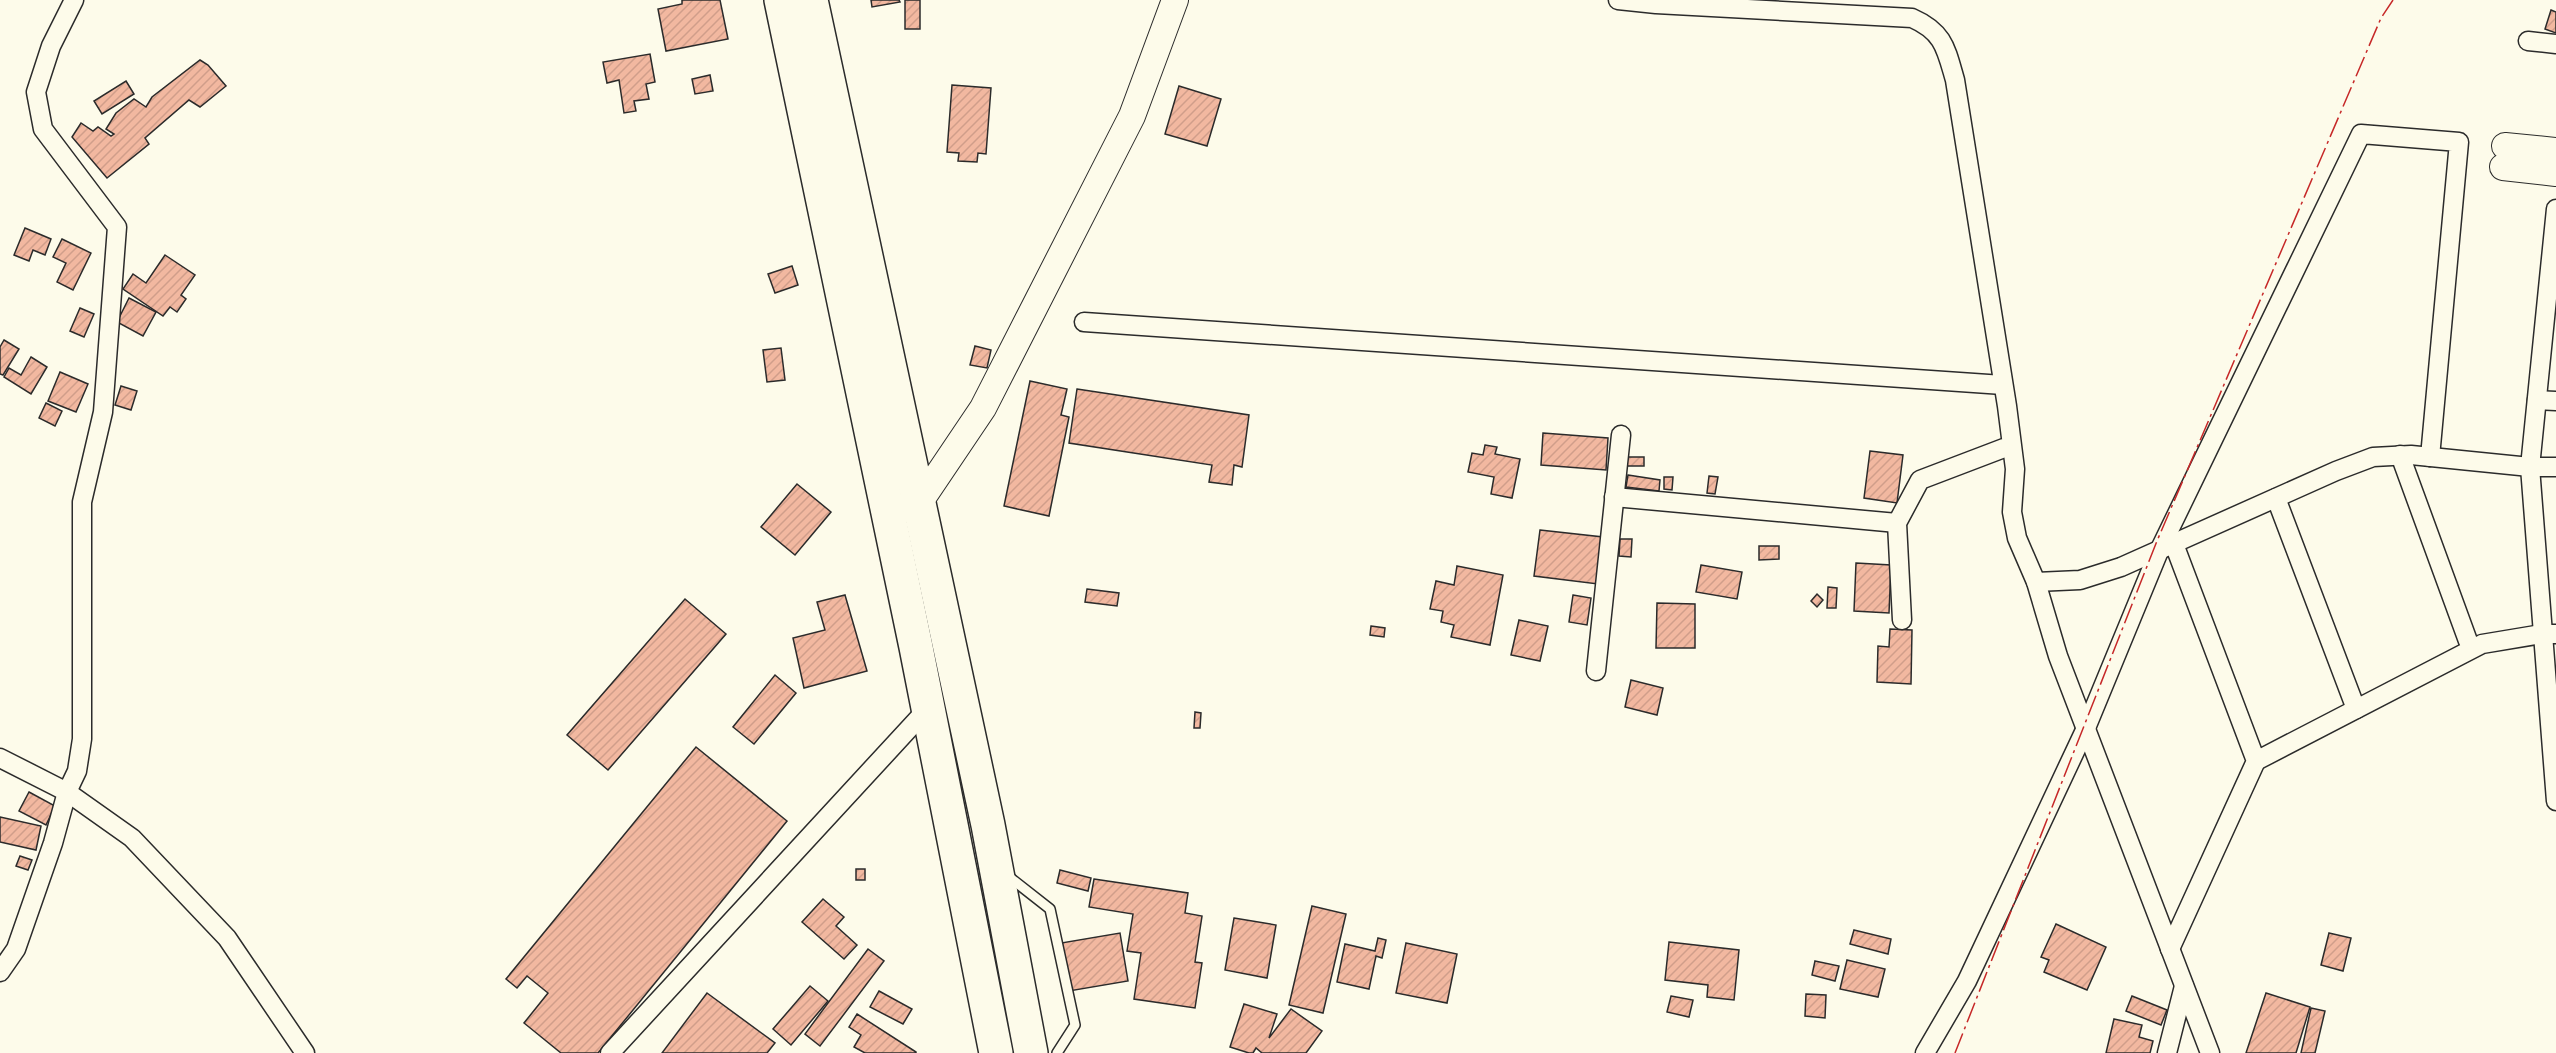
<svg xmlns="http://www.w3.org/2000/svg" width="2556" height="1053" font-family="'Open Sans',sans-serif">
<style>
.building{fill:url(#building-hatch);stroke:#2b2b2b;stroke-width:1.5}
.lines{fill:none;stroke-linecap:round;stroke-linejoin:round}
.lane-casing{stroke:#2b2b2b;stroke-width:12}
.street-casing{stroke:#2b2b2b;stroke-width:21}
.secondary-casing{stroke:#2b2b2b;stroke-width:28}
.highway-casing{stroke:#2b2b2b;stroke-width:36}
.lane{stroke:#fdfbea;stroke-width:9}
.street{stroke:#fdfbea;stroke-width:18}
.secondary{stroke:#fdfbea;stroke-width:26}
.highway{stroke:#fdfbea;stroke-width:33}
.power{stroke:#c62828;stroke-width:1.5;stroke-dasharray:21 4.5 3 4.5;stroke-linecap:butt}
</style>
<defs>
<pattern id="building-hatch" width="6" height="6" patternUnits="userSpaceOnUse" patternTransform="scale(1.5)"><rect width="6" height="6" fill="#f2b8a0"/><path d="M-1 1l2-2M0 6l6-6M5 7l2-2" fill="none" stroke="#d09e8a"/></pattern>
</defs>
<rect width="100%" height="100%" fill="#fdfbea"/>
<g class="building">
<path d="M682,0H720L728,39L666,51L658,9L682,4Z"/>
<path d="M871,0H899L900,2L872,7Z"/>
<rect x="905" y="0" width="15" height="29"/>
<path d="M2551,10L2556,12V33L2545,29Z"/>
<path d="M650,54L655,82L646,84L649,99L634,101L636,111L624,113L619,80L607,83L603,62Z"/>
<path d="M200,60L208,65L226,86L200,107L189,100L145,138L149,144L107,178L72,137L81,123L93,131L98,127L111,136L114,134L106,129L116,113L134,99L146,107L152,97Z"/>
<path d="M710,75L713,91L695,94L692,79Z"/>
<path d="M126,81L134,94L102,114L94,101Z"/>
<path d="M952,85L991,88L986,154L978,153L977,162L958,161L959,153L947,152Z"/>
<path d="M1179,86L1221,99L1207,146L1165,134Z"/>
<path d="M25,228L51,239L45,255L33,250L29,261L14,255Z"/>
<path d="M62,239L91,253L73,290L57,282L66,263L53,257Z"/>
<path d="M165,255L195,275L181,295L186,299L177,312L170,307L163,316L123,289L133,274L146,283Z"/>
<path d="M792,266L798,285L775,293L768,274Z"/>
<path d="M129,298L156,312L143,336L117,322Z"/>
<path d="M80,308L94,314L84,337L70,331Z"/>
<path d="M4,340L19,349L3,375L0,374V347Z"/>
<path d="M975,346L991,350L987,368L970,365Z"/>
<path d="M781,348L785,380L767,382L763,350Z"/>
<path d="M31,357L47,367L31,394L4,377L9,368L21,375Z"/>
<path d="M60,372L88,384L76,412L48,401Z"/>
<path d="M1030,381L1067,389L1061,415L1069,417L1049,516L1004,506Z"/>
<path d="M121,386L137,391L131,410L115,405Z"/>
<path d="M1077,389L1249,415L1242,467L1234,465L1232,485L1209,482L1212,465L1069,443Z"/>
<path d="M46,403L62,411L55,426L39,418Z"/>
<path d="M1543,433L1608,438L1606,470L1541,465Z"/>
<path d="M1485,445L1497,447L1495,454L1520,459L1512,498L1491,494L1494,477L1468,472L1472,453L1483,455Z"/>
<path d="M1870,451L1903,455L1897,503L1864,498Z"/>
<rect x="1626" y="457" width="18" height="9"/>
<path d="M1628,475L1660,480L1659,491L1626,487Z"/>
<path d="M1709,476L1718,477L1715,494L1707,493Z"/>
<path d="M1664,477H1673L1672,490L1664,489Z"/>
<path d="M797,484L831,512L795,555L761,527Z"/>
<path d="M1540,530L1603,537L1598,584L1534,576Z"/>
<path d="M1620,539H1632L1631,557L1619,556Z"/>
<path d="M1759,546H1779V559L1759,560Z"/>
<path d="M1856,563L1891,565L1889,613L1854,611Z"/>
<path d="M1701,565L1742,572L1737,599L1696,592Z"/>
<path d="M1457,566L1503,575L1490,645L1451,637L1454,625L1441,622L1443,611L1430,609L1436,581L1454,585Z"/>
<path d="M1828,587L1837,588L1836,608H1827Z"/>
<path d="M1087,589L1119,593L1117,606L1085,602Z"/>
<path d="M1817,594L1823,600L1817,607L1811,601Z"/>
<path d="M845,595L867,671L804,688L793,638L825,630L817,602Z"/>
<path d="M1573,595L1591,598L1587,625L1569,622Z"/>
<path d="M685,599L726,634L608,770L567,735Z"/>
<path d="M1657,603L1695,604V648H1656Z"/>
<path d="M1519,620L1548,626L1540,661L1511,655Z"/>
<path d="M1371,626L1385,628L1384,637L1370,635Z"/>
<path d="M1890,629L1912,630L1911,684L1877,682L1878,646L1889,647Z"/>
<path d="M775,675L796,693L754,744L733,727Z"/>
<path d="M1631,680L1663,688L1657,715L1625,707Z"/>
<path d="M1195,712L1201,713L1200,728H1194Z"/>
<path d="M696,747L787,821L598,1053H561L524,1023L548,993L527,976L517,988L506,979Z"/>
<path d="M29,792L55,806L46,825L19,811Z"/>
<path d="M0,817L41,826L36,850L0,842Z"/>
<path d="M20,856L32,860L28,870L16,866Z"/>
<rect x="856" y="869" width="9" height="11"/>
<path d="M1060,870L1091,878L1088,891L1057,883Z"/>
<path d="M1094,879L1188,893L1185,913L1202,916L1195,962L1202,963L1195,1008L1134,999L1141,953L1127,951L1133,914L1089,907Z"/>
<path d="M823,899L844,917L836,926L857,945L844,959L802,922Z"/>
<path d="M1312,906L1346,914L1323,1013L1289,1005Z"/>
<path d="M1234,918L1276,925L1267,978L1225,970Z"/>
<path d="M2056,924L2106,947L2087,990L2044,972L2049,960L2041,957Z"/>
<path d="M1854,930L1891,939L1888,954L1850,944Z"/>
<path d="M1120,933L1128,981L1069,991L1061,943Z"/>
<path d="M2329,933L2351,938L2343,971L2321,965Z"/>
<path d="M1378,938L1386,940L1382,958L1376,956L1369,989L1337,982L1345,944L1375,951Z"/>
<path d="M1669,942L1739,950L1734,1000L1707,997L1708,985L1665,980Z"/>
<path d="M1406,943L1457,954L1447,1003L1396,993Z"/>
<path d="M868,949L884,961L820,1046L805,1034Z"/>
<path d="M1847,960L1885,969L1878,997L1840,989Z"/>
<path d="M1815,961L1839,966L1835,981L1812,975Z"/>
<path d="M810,986L828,1001L791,1045L773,1029Z"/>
<path d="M879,991L912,1009L903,1024L870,1007Z"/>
<path d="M707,993L775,1043L767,1053H662Z"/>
<path d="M2266,993L2310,1007L2296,1053H2246Z"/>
<path d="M1806,994L1826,995L1825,1018L1805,1016Z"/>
<path d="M1671,996L1693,1000L1689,1017L1667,1012Z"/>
<path d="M2132,996L2167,1010L2161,1025L2126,1011Z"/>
<path d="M1244,1004L1277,1014L1269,1038L1291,1009L1322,1031L1306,1053H1262L1256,1048L1253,1053H1249L1230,1047Z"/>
<path d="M2311,1008L2325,1011L2315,1053H2301Z"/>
<path d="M857,1014L916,1052V1053H865L854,1047L861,1035L849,1027Z"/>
<path d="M2114,1019L2142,1025L2139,1037L2153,1041L2150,1053H2106Z"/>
</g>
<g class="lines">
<g class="lane-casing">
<path id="lane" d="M1008,876L1050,909L1075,1025L1057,1053"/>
</g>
<g class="street-casing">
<g id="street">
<path d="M1618,0L1656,4L1912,18C1944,32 1946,49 1955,80L2007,406L2015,469L2012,512L2017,538L2036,582L2058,656L2210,1053"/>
<path d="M2528,41L2556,44"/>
<path d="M2556,209L2530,467L2556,801"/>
<path d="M1084,322L2003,385"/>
<path d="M2537,400L2556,401"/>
<path d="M2400,455L2468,641"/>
<path d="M1614,497L1897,523"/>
<path d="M2276,498L2356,709"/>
<path d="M2036,582L2080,580L2121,567L2336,471L2373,457L2411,455L2530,467H2556"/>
<path d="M1902,620L1897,523L1920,480L2004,448"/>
<path d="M1596,671L1621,435"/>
<path d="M0,758L67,792L132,838L227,938L305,1053"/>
<path d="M2256,761L2482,644L2542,634H2556"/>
<path d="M2170,949L2256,761L2174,544"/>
<path d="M0,972L16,949L53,843L67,792L77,771L82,739V502L103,412L117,227L43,129L36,92L51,46L74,0"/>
<path d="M610,1053L928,708"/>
<path d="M1925,1053L1967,981L2086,728L2159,551L2361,134L2459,142L2430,457"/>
<path d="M2167,1053L2184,986"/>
</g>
</g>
<g class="secondary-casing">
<g id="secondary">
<path d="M2505,146L2556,151"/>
<path d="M2503,167L2556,173"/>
<path d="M908,507L919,503L983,408L1132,116L1175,0"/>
</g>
</g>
<g class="highway-casing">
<g id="highway">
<path d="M781,0L916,647L996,1053"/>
<path d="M811,0L988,825L1031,1053"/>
</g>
</g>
<use href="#lane" class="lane"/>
<use href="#street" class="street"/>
<use href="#secondary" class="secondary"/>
<use href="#highway" class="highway"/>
<path class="power" d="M1955,1053L2157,541L2381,18L2393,0"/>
</g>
</svg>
